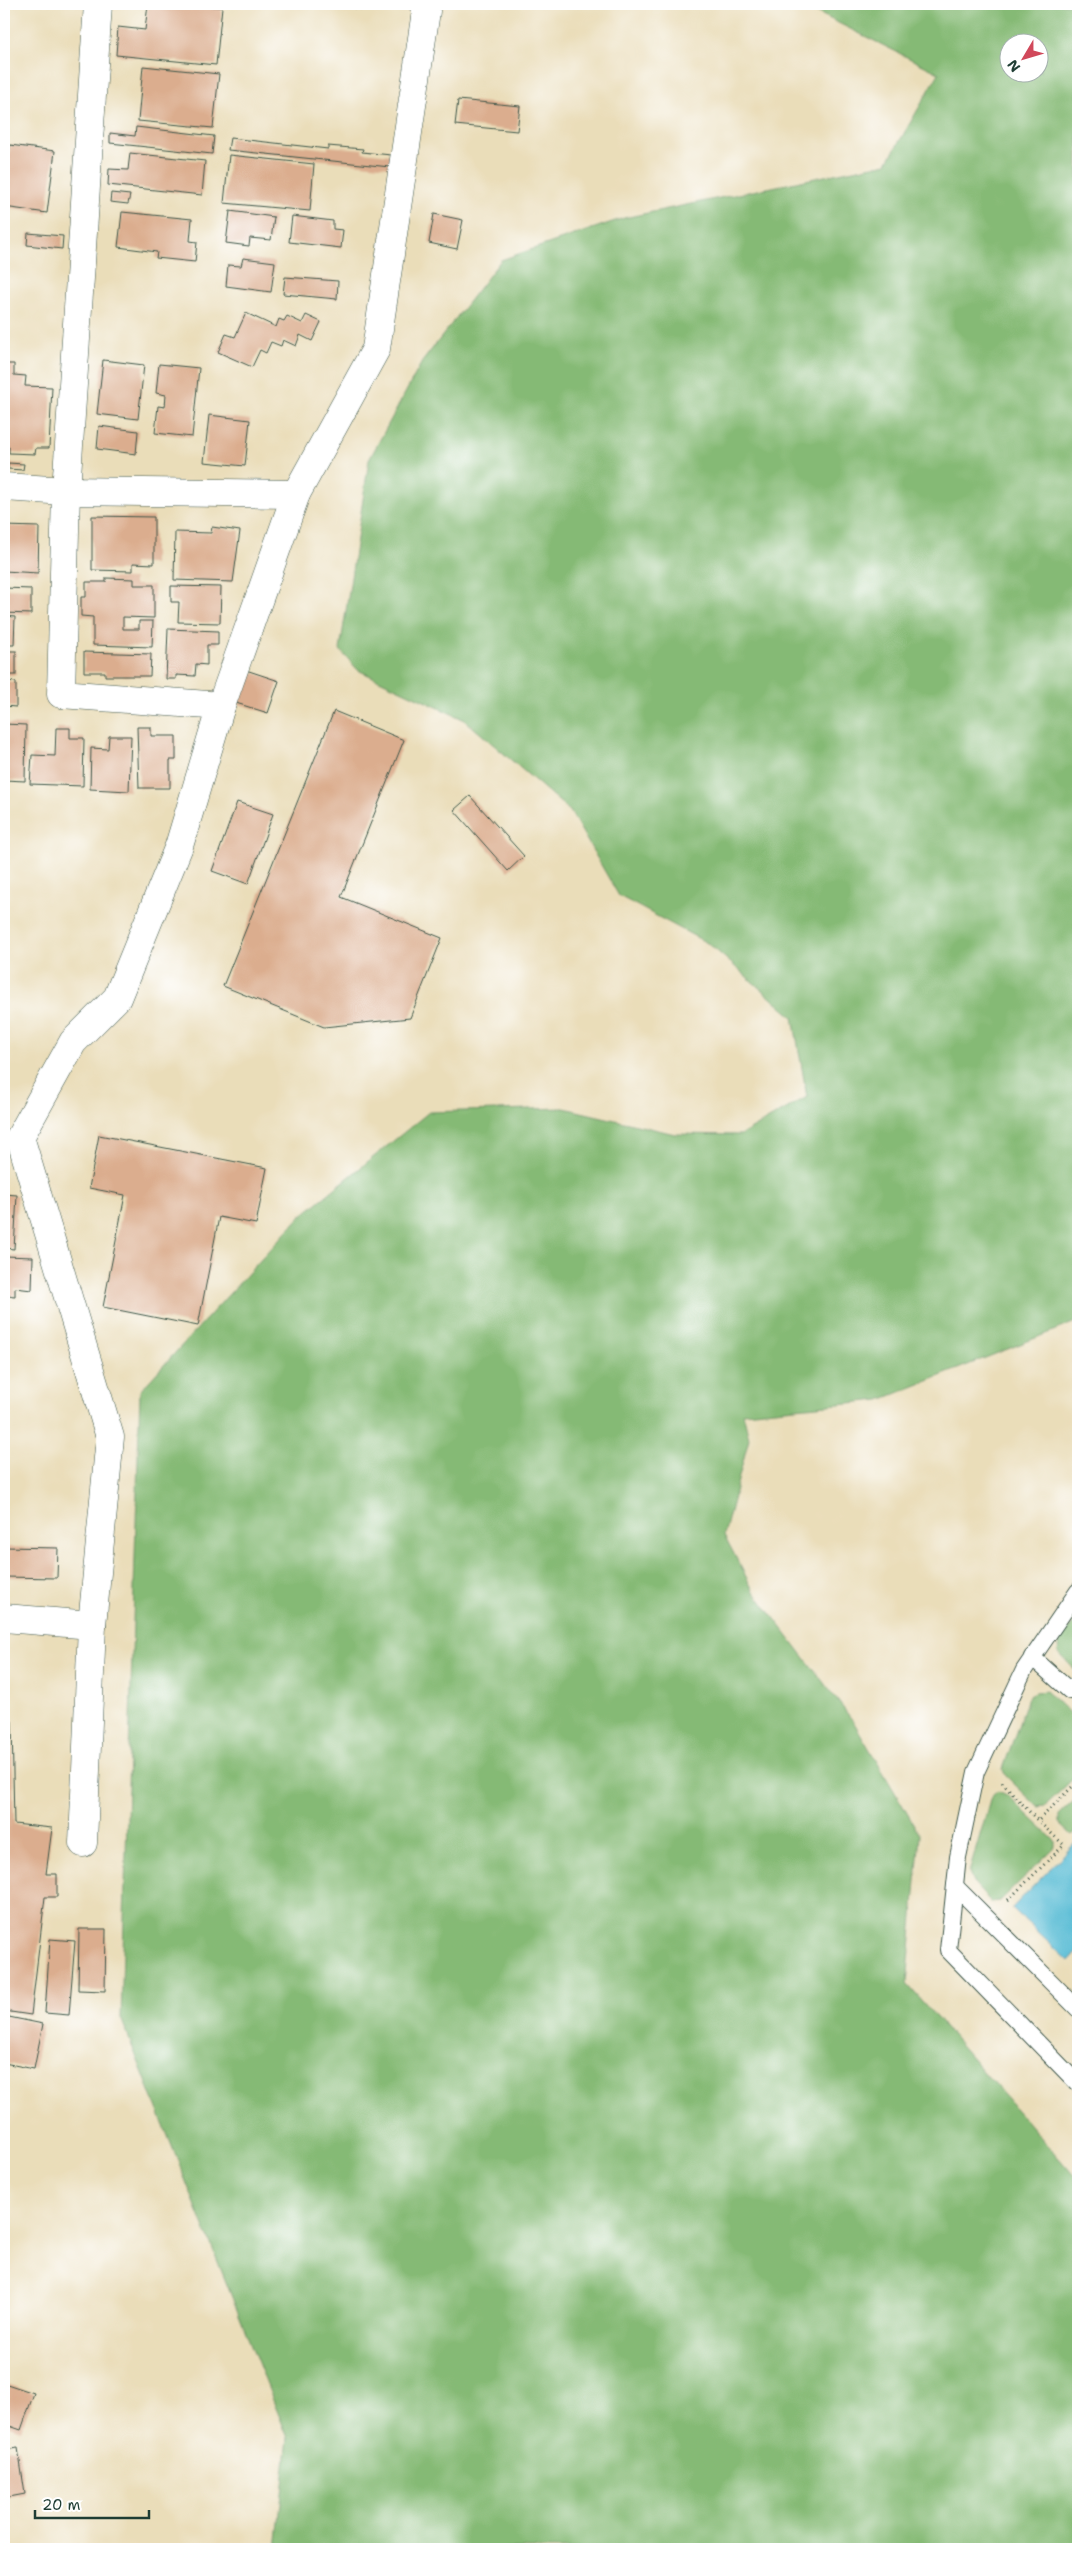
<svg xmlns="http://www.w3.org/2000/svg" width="1082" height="2553" font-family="'Shantell Sans',sans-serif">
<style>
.forest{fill:#85ba75;stroke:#527c54;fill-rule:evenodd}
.water{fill:#56bbd4;stroke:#3a7c84}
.building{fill:#dbad8e}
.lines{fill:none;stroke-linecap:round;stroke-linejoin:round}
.lane-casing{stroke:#3d5548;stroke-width:18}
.street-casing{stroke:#3d5548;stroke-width:29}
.path{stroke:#3d5548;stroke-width:3;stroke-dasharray:1 4;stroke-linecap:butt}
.lane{stroke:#fff;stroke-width:16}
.street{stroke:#fff;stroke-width:28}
</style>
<rect width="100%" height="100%" fill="#fff"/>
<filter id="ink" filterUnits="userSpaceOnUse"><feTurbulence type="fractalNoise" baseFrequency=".02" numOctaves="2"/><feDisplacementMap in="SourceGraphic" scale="10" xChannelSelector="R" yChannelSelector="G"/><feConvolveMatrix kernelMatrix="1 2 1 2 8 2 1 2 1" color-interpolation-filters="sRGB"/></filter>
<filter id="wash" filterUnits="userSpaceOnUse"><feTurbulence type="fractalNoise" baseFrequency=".0096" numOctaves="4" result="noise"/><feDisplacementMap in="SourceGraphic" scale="20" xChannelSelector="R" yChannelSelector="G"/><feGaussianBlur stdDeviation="1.12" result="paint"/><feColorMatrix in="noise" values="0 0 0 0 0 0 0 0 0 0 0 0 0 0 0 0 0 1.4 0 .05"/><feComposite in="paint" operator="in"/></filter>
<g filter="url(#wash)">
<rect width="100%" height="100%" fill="#eaddb9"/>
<g class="forest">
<path d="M800,4H1078V1321L880,1400L743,1413L749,1438L724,1535L753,1590L853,1721L920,1835L907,1984L1078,2180V2549H276L288,2438L121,2018L140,1391L301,1216L429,1112L564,1108L675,1134L741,1135L807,1097L793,1017L709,944L619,896L570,811L465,720L358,670L340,650L369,460L422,362L501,260L624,218L887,163L939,73ZM1010,42H1040V72H1010Z"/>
<path d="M1078,1619V1669L1075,1670L1058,1652L1060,1638Z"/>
<path d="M1046,1691L1078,1721V1774L1045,1806L1038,1807L1005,1775L1003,1769L1029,1695L1036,1692Z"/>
<path d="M998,1791L1007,1795L1055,1841V1847L1000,1901L991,1902L973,1883L969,1873L991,1797Z"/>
<path d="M1078,1797V1830L1072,1835L1059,1823V1815Z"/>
</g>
<path class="water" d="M1078,1840V1950L1068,1961L1012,1908Z"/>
<g id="blocks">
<g class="building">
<path d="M148,4L222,7L216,65L116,55L118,27L145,30Z"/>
<path d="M324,4H364L363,10Z"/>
<path d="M143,66L219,74L213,128L138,121Z"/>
<path d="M458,100L520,106L517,131L455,125Z"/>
<path d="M136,127L214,136L212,154L110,143V133L135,136Z"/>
<path d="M230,138L328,149V146L363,149L362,152L391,155L390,167L228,150Z"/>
<path d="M10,145L55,151L47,213L4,207Z"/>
<path d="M130,153L205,161L202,195L108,185L109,169L128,170Z"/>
<path d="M229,155L314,164L310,211L224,203Z"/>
<path d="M111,193L130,195L128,204L110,202Z"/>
<path d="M230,211L274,217L271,240L250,238L249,246L226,243Z"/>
<path d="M122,212L192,219L190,241L197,242L195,262L156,258L157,252L118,247Z"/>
<path d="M434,214L463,220L457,249L429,243Z"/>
<path d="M292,216L333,221V229L343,230L341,248L289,242Z"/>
<path d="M28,233L63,236L62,249L27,245Z"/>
<path d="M243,258L275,262L271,292L226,286L228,265L241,266Z"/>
<path d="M285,277L338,281L337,299L283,294Z"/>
<path d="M246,313L276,327L279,319L284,321L287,316L302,323L306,315L321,322L312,341L300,335L296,346L283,340L281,346L271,342L266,353L260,350L252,367L218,352L226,334L235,337Z"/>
<path d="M103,360L144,365L138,419L97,414Z"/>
<path d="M4,364H14V375L26,376L25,386L52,387L49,448H36L35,454L9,453V447H4Z"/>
<path d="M159,364L199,368L192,437L155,433L158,406L165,407L166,395L156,393Z"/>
<path d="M209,415L250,420L245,466L204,462Z"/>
<path d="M99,426L138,431L136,454L97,449Z"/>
<path d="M8,463L24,464L23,470L8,469Z"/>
<path d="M92,516L154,517V564L133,563V571L92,570Z"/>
<path d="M4,526L39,527L38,573L4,571Z"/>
<path d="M212,527L240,531L233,582L174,580L175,532L211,533Z"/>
<path d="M106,578L134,579V585H154V618L123,617V629H139V621H153L152,647L93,645V617L81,616V597H86V582H106Z"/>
<path d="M171,586L221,587L220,623L178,622L179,602H171Z"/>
<path d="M4,588L31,589V614L4,613Z"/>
<path d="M4,616L15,617L14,645H4Z"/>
<path d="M168,629L218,631V645H207V665L196,664L195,676L176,675V679H166Z"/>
<rect x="4" y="651" width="12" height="24"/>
<path d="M84,652L151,654L150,676H105V672H84Z"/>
<path d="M246,670L279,681L268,713L236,703Z"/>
<path d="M4,681L16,682V707L4,706Z"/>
<path d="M334,711L404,740L341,897L442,938L410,1018L324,1027L223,986Z"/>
<path d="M4,724L26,725L25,781L4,780Z"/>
<path d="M137,727H151V736H176V760H170V788H139Z"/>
<path d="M56,728H70V738H84L83,786L30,784L32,755L55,756Z"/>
<path d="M109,736H131L129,791L90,789L91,748L108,749Z"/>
<path d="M470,796L524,856L508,871L454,810Z"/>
<path d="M237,802L273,814L248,884L212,871Z"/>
<path d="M99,1135L267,1168L256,1224L219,1217L198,1326L103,1307L125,1195L89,1188Z"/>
<path d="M4,1194L17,1195L14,1249L4,1248Z"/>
<path d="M4,1256L33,1257L32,1290L15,1288V1296L4,1295Z"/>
<path d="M4,1547L58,1548L57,1578L4,1577Z"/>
<path d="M4,1721H12L14,1824L52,1828L46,1874H57V1897H45L31,2015L4,2011Z"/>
<path d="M79,1929H106L105,1991L78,1990Z"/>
<path d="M50,1939L75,1941L69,2015L45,2013Z"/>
<path d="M4,2016L43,2024L34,2069L4,2063Z"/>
<path d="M4,2383L34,2393L21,2430L4,2424Z"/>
<path d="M18,2448L25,2494L4,2498V2450Z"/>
</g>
</g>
</g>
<g filter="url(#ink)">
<use href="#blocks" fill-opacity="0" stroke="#3d5548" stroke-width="1"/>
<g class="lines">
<g class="lane-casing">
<g id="lane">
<path d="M1078,1591L1024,1670L976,1772L958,1857L948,1950L1078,2084"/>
<path d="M1032,1657L1070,1691L1078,1683"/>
<path d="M955,1886L1078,2009"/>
</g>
</g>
<g class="street-casing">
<g id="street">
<path d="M98,4L66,491L61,694L221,706"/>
<path d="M4,487L66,491L296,494"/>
<path d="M4,1618L92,1625"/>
<path d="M83,1843L92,1625L110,1437L20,1137L73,1042L117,998L179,846L221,706L296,494L376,349L426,11L423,4"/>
</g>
</g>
<g class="path">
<path d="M1002,1782L1038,1821L1078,1781"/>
<path d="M1008,1900L1064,1845L1038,1821"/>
</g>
<use href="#lane" class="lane"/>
<use href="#street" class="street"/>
</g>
</g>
<rect width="1082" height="2553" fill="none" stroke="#fff" stroke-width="20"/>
<g transform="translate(1024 58) rotate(232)"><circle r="24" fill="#ffffff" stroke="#a5b1ae"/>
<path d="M0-4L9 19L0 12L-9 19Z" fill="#d1495b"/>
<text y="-8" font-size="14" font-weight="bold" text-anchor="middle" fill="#1f3d34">N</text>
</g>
<path d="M35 2510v8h114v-8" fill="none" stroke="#1f3d34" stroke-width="2.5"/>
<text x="42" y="2510" font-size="15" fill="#1f3d34" stroke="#ffffff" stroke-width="4" paint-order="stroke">20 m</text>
</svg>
